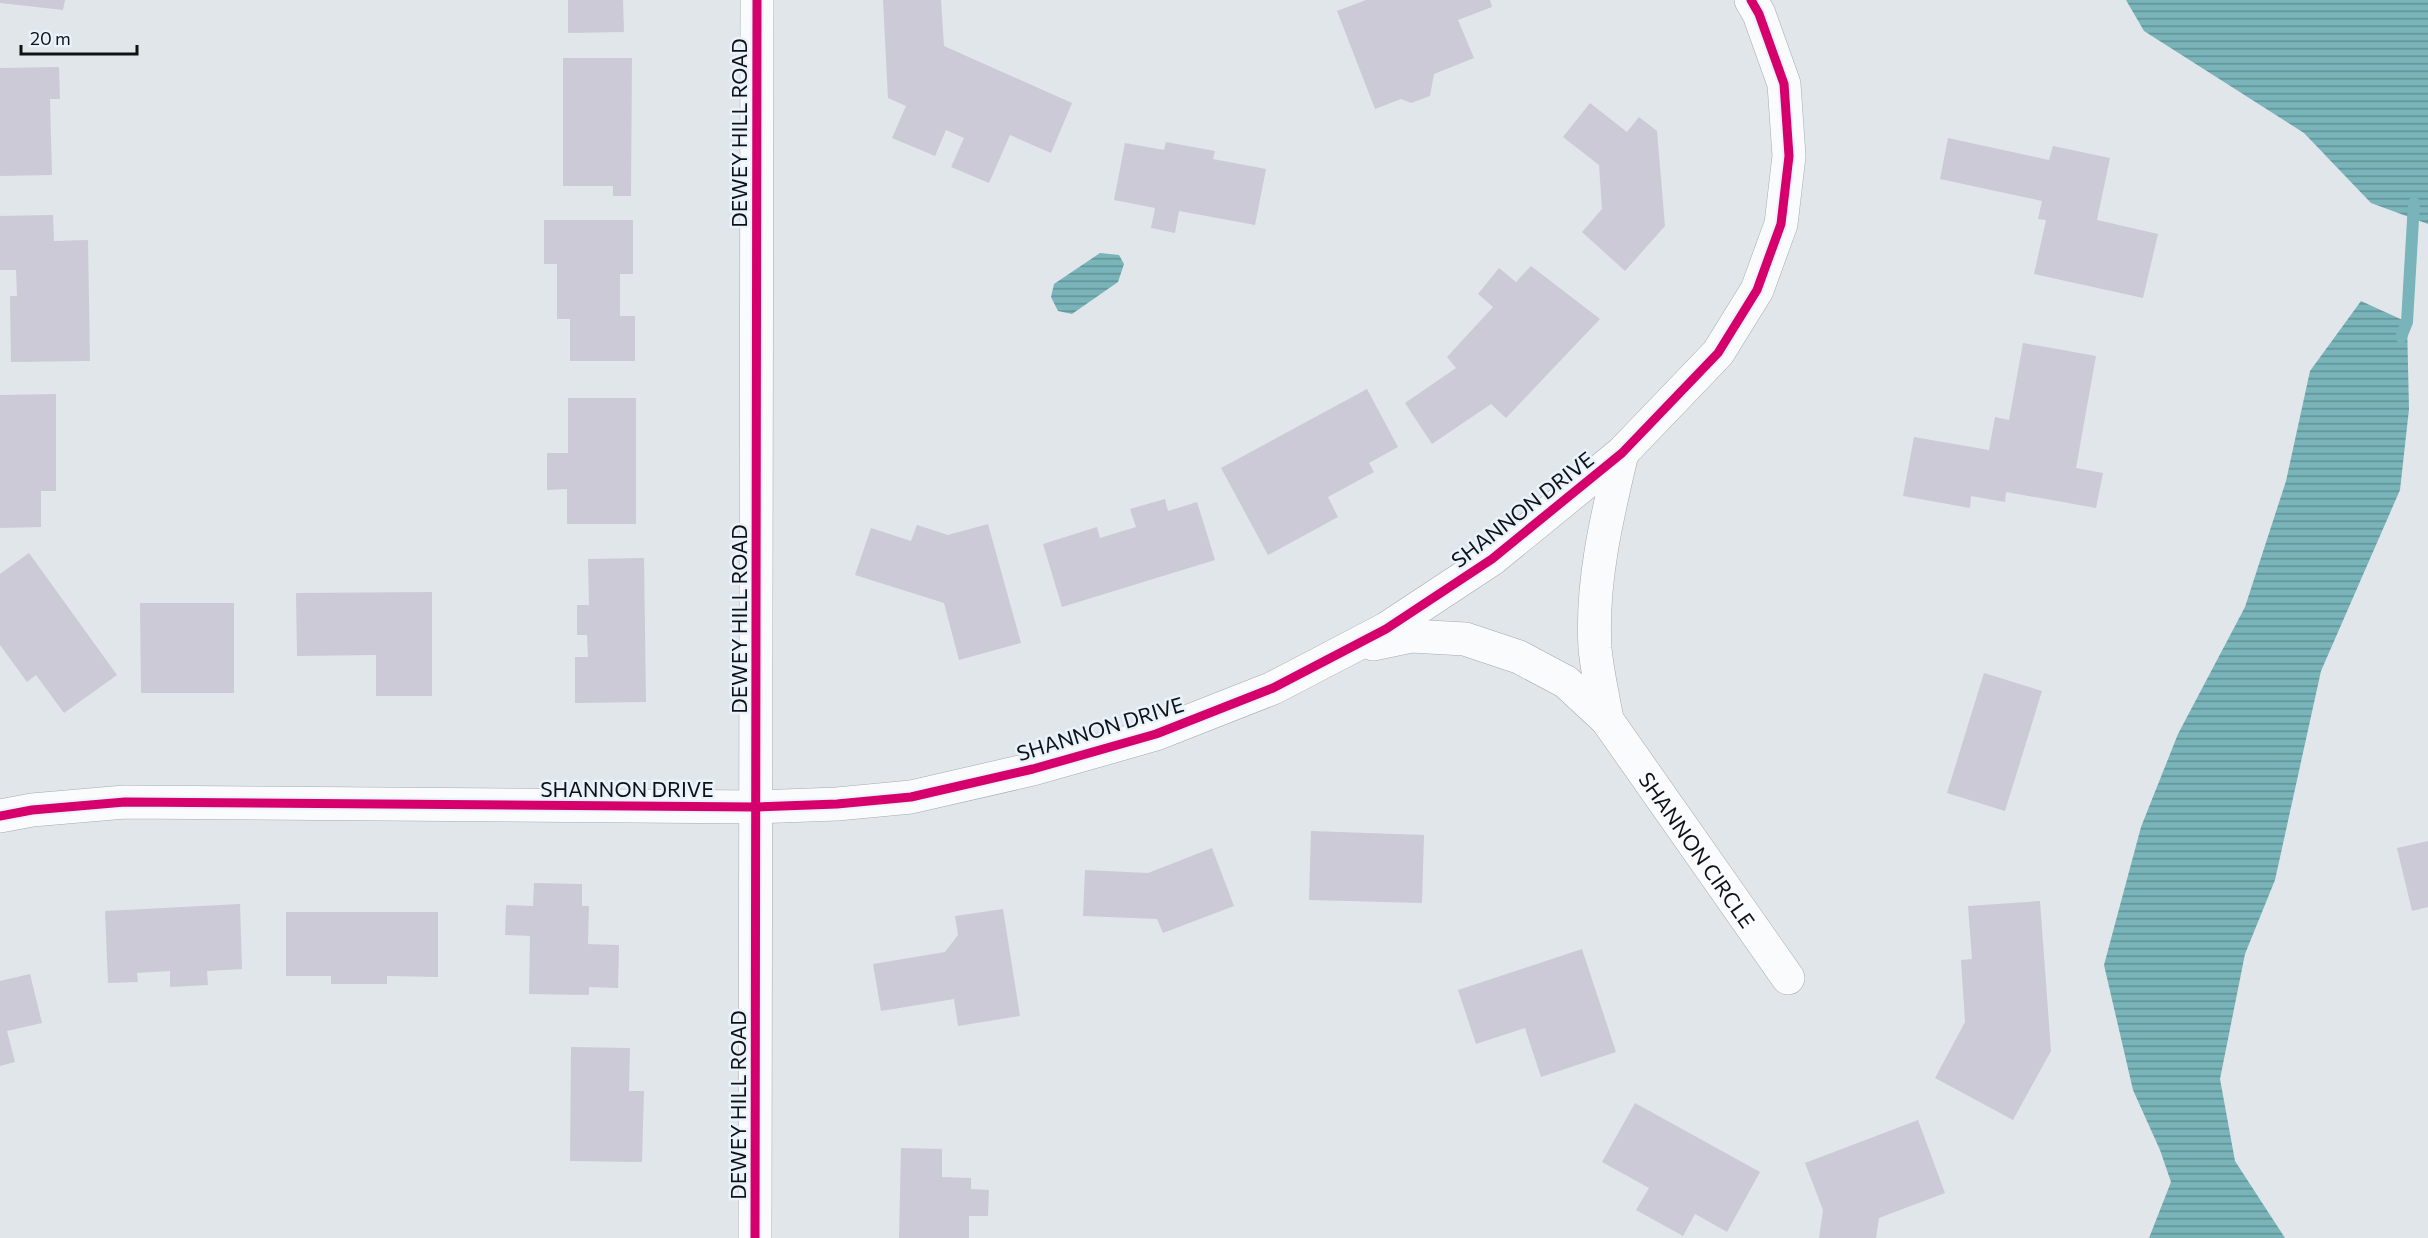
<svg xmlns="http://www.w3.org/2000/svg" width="2428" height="1238" font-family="Commissioner,sans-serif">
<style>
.water{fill:url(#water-rules)}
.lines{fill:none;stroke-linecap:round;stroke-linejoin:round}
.stream{stroke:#78b4b9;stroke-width:12}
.building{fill:#cccad6}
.street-casing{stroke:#a6aaad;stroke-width:34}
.secondary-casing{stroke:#a6aaad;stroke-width:34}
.street{stroke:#fafbfc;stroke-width:33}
.secondary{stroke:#fafbfc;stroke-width:33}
.cycleway-casing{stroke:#eaf3fc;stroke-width:13}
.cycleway{stroke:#d6006c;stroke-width:9}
.labels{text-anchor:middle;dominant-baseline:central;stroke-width:5;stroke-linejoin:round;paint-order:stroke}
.street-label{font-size:21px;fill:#0f1215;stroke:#eaf3fc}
</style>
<defs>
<pattern id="water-rules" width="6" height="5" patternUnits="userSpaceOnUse" patternTransform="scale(1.5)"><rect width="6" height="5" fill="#78b4b9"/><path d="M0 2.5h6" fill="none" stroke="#619195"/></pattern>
</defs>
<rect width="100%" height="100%" fill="#e1e6ea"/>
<g class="water">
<path d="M2126,0H2428V224L2371,203L2304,133L2144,31Z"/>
<path d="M1100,253L1119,255L1124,264L1118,282L1072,314L1058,311L1051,297L1054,284Z"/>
<path d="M2361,301L2407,322L2409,409L2400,490L2321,671L2275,880L2245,954L2220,1079L2235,1161L2285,1238H2149L2171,1182L2160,1150L2133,1090L2104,965L2141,827L2178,734L2245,607L2286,481L2310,371Z"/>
</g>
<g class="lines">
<path class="stream" d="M2401,337L2407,322L2414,203"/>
</g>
<g class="building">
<path d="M0,0H65L63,10L0,3Z"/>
<path d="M568,0H623L624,32L568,33Z"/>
<path d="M883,0H941L944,46L1072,103L1051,153L1010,135L989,183L951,167L964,138L946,130L935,156L892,138L906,106L888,98Z"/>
<path d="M1366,0H1490L1492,7L1458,20L1474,58L1434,74L1430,96L1411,103L1401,99L1375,109L1337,11Z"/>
<path d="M563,58H632L631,196H613V186H563Z"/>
<path d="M59,67L60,99H50L52,175L0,176V68Z"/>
<path d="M1590,103L1627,132L1639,117L1657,131L1665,226L1625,271L1582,232L1602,209L1599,165L1563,137Z"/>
<path d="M1948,138L2049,160L2053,146L2110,158L2097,220L2158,234L2143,298L2034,274L2046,220L2038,219L2042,201L1940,179Z"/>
<path d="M1166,142L1215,151L1213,159L1266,169L1255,225L1179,211L1175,233L1151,228L1155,208L1114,200L1125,143L1164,150Z"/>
<path d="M53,215L54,241L88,240L90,361L11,362L10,296H17L16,270H0V216Z"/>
<path d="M544,220H633V274H620V316H635V361H570V319H557V264H544Z"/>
<path d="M1531,266L1600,319L1506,418L1491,404L1432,444L1405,403L1456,368L1447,357L1493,307L1478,294L1499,268L1516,282Z"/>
<path d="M2023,343L2096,356L2076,468L2103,473L2096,508L2006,492L2005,502L1971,496L1970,508L1903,496L1914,437L1989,450L1995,417L2009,420Z"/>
<path d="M1367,389L1398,447L1369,463L1374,472L1328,497L1338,517L1268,555L1221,468Z"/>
<path d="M56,394V491H41V527L0,528V395Z"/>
<path d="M568,398H636V524H567V489L547,490V453H568Z"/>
<path d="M1165,499L1168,511L1197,502L1215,560L1062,607L1043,544L1097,527L1100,538L1136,527L1130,509Z"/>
<path d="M988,524L1021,643L959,660L944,603L855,575L871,528L911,541L917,525L948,535Z"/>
<path d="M29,553L117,675L64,713L36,675L27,682L0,645V574Z"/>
<path d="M644,558L646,702L575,703V657H588L587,635H577V605H589L588,559Z"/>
<path d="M432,592V696H376V655L297,656L296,593Z"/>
<path d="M140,603H234V693H141Z"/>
<path d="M1984,673L2042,691L2005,811L1947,793Z"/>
<path d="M1311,831L1424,835L1422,903L1309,900Z"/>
<path d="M2428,841V907L2412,911L2397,848Z"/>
<path d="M1212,848L1234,906L1163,933L1157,919L1083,916L1085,870L1148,873Z"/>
<path d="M534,883L582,884V906H589L588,944L619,945L618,988L589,987V995L529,994L530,936L505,935L506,905L533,906Z"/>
<path d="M2040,901L2051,1051L2013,1120L1935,1078L1965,1022L1961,960L1972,959L1968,906Z"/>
<path d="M240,904L242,969L207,971L208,985L170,987V971L137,973L138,982L108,983L105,911Z"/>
<path d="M1003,909L1020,1016L958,1026L954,999L881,1011L873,964L945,952L958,935L955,916Z"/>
<path d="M286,912H438V977L387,976V984H331V976H286Z"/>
<path d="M1582,949L1616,1052L1541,1077L1525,1028L1476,1044L1458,990Z"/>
<path d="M30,974L42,1023L7,1031L15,1062L0,1066V981Z"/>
<path d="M571,1047L630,1048L629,1091H644L642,1162L570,1161Z"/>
<path d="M1635,1103L1760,1172L1727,1232L1695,1214L1683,1236L1636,1210L1649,1188L1602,1162Z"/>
<path d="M1918,1120L1945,1193L1879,1218L1876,1238H1819L1823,1210L1805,1163Z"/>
<path d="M901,1148L942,1149V1177L971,1178V1189L989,1190L988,1216H969V1238H899Z"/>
</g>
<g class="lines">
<g class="street-casing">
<g id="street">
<path id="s1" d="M1373,644L1411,636L1465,639L1519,657L1566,682L1607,720L1788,978"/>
<path d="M1607,720C1603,696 1597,672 1595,648C1591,582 1607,517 1622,453"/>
<path d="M0,816L32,810L125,802L756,807L837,804L911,797L1033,769L1156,734L1273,688L1386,629L1492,559L1622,453L1718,353L1757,290L1781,224L1789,156L1784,84L1759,14L1751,0"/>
</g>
</g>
<g class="secondary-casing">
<path id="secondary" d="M755,1238L757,0"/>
</g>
<use href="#street" class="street"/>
<use href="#secondary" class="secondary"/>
<g class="cycleway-casing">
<g id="cycleway">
<path d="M0,816L32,810L125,802L756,807L837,804L911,797L1033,769L1156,734L1273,688L1386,629L1492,559L1622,453L1718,353L1757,290L1781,224L1789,156L1784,84L1759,14L1751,0"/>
<path d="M755,1238L757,0"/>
</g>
</g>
<use href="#cycleway" class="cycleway"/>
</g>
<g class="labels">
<g class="street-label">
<text transform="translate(738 133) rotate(-90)">DEWEY HILL ROAD</text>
<text transform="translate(1522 509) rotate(-38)">SHANNON DRIVE</text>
<text transform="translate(738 619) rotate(-90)">DEWEY HILL ROAD</text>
<text transform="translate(1100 728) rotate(-17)">SHANNON DRIVE</text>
<text x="627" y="788">SHANNON DRIVE</text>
<text stroke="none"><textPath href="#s1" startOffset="417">SHANNON CIRCLE</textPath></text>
<text transform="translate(737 1105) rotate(-90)">DEWEY HILL ROAD</text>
</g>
</g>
<path d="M21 45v9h116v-9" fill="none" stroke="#0f1215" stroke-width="3"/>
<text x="30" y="45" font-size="18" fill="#0f1215" stroke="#eaf3fc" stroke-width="4.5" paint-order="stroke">20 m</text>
</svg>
